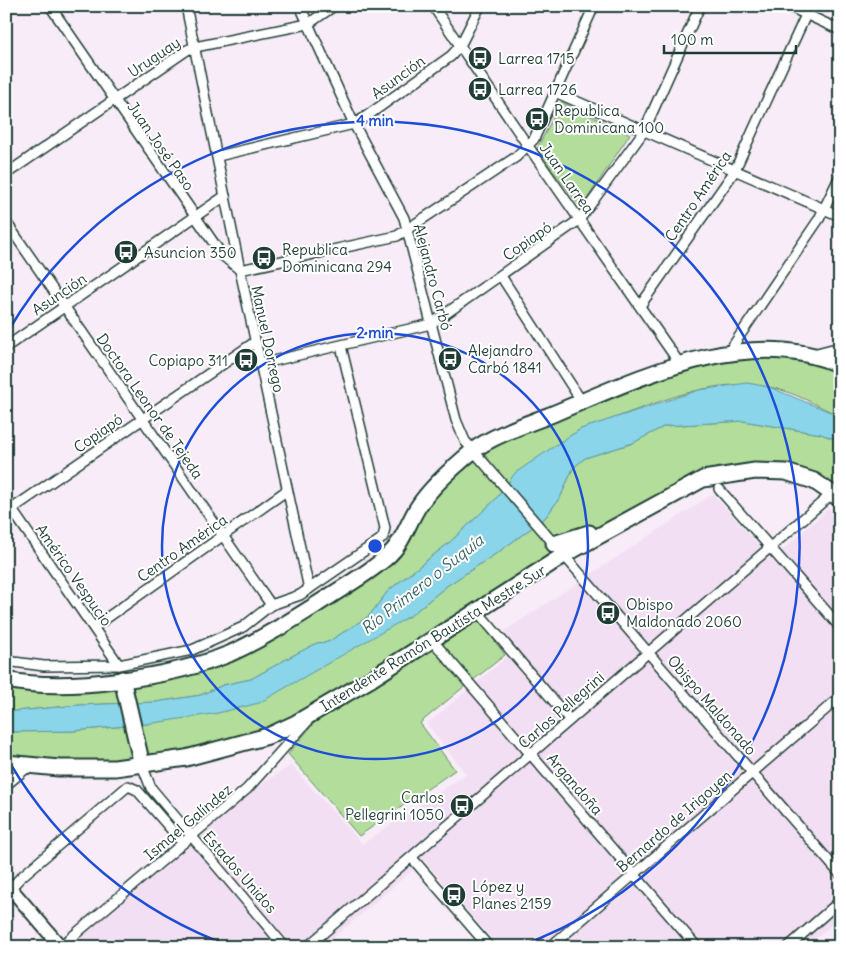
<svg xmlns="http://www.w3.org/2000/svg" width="846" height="953" font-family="Delius,sans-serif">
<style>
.built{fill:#f3dff3}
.green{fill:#b2dd9b;stroke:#688d68}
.water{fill:#8ad5ea;stroke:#5f98a1}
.building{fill:#e8c0e7;stroke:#1f3d34}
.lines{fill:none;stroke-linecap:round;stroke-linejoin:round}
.minor-casing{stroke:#1f3d34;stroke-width:12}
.secondary-casing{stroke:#1f3d34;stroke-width:16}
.primary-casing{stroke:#1f3d34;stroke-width:19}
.minor{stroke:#fff;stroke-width:9}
.secondary{stroke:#fff;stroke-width:12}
.primary{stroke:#fff;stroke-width:15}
.ring{fill:none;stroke:#1d4ed8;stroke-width:2.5}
.labels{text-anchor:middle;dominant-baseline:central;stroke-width:4;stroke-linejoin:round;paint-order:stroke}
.street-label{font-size:15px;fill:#1f3d34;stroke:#fff}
.poi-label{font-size:15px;fill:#1f3d34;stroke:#fff;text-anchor:start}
.water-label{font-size:16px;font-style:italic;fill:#3a6362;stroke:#fff}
.centre{fill:#1d4ed8;stroke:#fff;stroke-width:2.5}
.ring-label{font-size:15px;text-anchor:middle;font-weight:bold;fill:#1d4ed8;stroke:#fff;stroke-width:4;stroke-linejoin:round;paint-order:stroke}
</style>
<rect width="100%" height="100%" fill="#f8ecf8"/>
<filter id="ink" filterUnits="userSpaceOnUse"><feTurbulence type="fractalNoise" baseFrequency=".02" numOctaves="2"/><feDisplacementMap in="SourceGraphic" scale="10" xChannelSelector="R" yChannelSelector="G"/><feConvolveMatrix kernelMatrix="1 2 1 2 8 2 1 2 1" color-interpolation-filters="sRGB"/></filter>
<g filter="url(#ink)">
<path class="built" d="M713,494L772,560L829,508L840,527V918L806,947H498L424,860L323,947H50L182,836L291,765L362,844L466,774L427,724L507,657L506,630Z"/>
<g class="green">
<path d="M561,102L630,134L581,208L537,149Z"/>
<path d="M767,350L840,365V416C818,406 792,391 769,387C710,376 651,406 597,424L581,429L562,441L516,473L495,500L450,542L388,591L369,616L328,642L317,643L292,656L251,679L223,685L201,695L156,702L79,705L6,712V680L42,684L201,663L370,571L417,510L472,451L680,364Z"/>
<path d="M743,421L821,434L840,441V499L802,476L703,479L296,723L142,765L6,763V732L73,731L147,724L410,616L448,585L500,551L545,518L561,496L573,468L585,458L633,443L665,426Z"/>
<path d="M480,621L505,655L472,681L440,642Z"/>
<path d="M433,650L465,686L420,723L455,770L359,836L288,754L325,710Z"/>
</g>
<path class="water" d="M747,383L769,387L840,416V441L821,434L743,421L665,426L633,443L585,458L573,468L561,496L545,518L500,551L448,585L410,616L259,703L218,713L147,724L73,731L6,732V712L79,705L156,702L201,695L223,685L251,679L292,656L317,643L328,642L369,616L388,591L450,542L495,500L515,473L562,441L581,429L699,390Z"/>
<path class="building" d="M831,6H840V16L829,11Z"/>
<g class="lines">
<g class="minor-casing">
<g id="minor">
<path d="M50,6L222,255L240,270"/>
<path d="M186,6L240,270L309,589"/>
<path d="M300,6L354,124L404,218L456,420L465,441L840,874"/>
<path d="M433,6L528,146L680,364"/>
<path d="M788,6L840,30"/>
<path d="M555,92L840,216"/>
<path d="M218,156L354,124L364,118L451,56L460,46L480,6"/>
<path d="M6,174L187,50L195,47L308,24L334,6"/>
<path d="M6,222L271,605"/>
<path d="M240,270L397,236L516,157L534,139L594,6"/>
<path d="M501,276L582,402"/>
<path d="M640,306L734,172L810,6"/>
<path d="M6,347L225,196"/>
<path d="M728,353L819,219L840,176"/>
<path d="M813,354L840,347"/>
<path d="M260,364L431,324L579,220L644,131L700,6"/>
<path d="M719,489L840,627"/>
<path d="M6,501L119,665"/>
<path d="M6,513L255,342"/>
<path d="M477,611L569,719"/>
<path d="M94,627L286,491"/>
<path d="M432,640L697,947"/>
<path d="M6,661L44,666L119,665L192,650L243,627L271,605L300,595L380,540L383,537L385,528L341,346"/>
<path d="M142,765L151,788L285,947"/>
<path d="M6,785L29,766"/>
<path d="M412,858L489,947"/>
<path d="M6,893L21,877L128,786L137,790L183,843"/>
<path d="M60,947L247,789L307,722"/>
<path d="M307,947L833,493"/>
<path d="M550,947L840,697"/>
<path d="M788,947L840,901"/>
</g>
</g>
<g class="secondary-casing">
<path id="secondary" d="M6,883L61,947"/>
</g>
<g class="primary-casing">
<g id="primary">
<path d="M554,544L589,533"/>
<path d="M122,679L142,765"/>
<path d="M6,680C67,693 172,677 229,654C263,639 295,618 327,598C348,584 371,572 389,555C403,542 408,523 418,507C430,488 457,464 474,450C495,434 531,423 555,413C641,377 748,324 840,365"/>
<path d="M6,763L59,768H115L186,758L268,736L296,723L371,679L564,555L703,479L755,471L786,472L814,481L840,499"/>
</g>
</g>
<use href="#minor" class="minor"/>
<use href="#secondary" class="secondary"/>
<use href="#primary" class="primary"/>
</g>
</g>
<g class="ring">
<circle cx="375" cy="546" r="213"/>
<path d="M233 947A425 425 0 0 1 7 758M7 333A425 425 0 1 1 517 947"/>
</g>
<defs>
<g id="bus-disc" transform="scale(1.25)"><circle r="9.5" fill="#1f3d34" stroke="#fff"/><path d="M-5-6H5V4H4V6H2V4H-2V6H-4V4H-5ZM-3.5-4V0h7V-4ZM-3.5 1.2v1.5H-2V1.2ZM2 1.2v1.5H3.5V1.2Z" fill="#fff"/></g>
</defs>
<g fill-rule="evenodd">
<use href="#bus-disc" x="480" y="58"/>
<use href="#bus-disc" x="480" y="89"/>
<use href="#bus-disc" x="537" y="119"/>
<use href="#bus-disc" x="126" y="252"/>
<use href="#bus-disc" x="264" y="258"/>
<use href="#bus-disc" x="450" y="359"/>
<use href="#bus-disc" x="246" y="360"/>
<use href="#bus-disc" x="608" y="613"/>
<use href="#bus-disc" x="462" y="806"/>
<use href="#bus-disc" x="454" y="895"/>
</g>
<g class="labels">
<g class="street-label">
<text transform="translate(154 57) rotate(-34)">Uruguay</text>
<text transform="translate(398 77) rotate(-36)">Asunción</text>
<text transform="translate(161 146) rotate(55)">Juan José Paso</text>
<text transform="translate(567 178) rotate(55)">Juan Larrea</text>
<text transform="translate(698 196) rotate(-56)">Centro América</text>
<text transform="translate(527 241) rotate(-35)">Copiapó</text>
<text transform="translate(433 277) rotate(75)">Alejandro Carbó</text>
<text transform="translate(59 294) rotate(-34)">Asunción</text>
<text transform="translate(268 339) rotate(78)">Manuel Dorrego</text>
<text transform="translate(150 406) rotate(55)">Doctora Leonor de Tejeda</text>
<text transform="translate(98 433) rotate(-35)">Copiapó</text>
<text transform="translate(182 548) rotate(-35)">Centro América</text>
<text transform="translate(74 575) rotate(55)">Américo Vespucio</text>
<text transform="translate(433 638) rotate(-32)">Intendente Ramón Bautista Mestre Sur</text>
<text transform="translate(712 705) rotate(49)">Obispo Maldonado</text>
<text transform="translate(561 710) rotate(-41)">Carlos Pellegrini</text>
<text transform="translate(575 784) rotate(49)">Argandoña</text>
<text transform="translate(674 821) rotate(-41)">Bernardo de Irigoyen</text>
<text transform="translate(188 822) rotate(-40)">Ismael Galíndez</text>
<text transform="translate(240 872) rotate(49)">Estados Unidos</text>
</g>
<g class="poi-label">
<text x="498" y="58">Larrea 1715</text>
<text x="498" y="89">Larrea 1726</text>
<text x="554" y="110">Republica<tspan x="554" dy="17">Dominicana 100</tspan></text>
<text x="282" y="249">Republica<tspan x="282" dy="17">Dominicana 294</tspan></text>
<text x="144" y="252">Asuncion 350</text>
<text x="468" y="350">Alejandro<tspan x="468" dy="17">Carbó 1841</tspan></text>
<text x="228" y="360" text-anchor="end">Copiapo 311</text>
<text x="626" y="604">Obispo<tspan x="626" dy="17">Maldonado 2060</tspan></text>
<text x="444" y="797" text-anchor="end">Carlos<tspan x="444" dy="17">Pellegrini 1050</tspan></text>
<text x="472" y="886">López y<tspan x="472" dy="17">Planes 2159</tspan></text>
</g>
<g class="water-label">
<text transform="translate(422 584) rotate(-38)">Río Primero o Suquía</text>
</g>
</g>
<circle cx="375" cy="546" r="8" class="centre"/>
<g class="ring-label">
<text x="375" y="126">4 min</text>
<text x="375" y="338">2 min</text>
</g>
<rect width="846" height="953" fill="none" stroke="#fff" stroke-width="25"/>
<rect x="12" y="12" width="821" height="928" fill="none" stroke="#1f3d34" stroke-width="2" filter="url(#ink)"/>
<path d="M664 45v8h132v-8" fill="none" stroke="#1f3d34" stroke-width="2.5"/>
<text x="671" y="45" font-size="15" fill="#1f3d34" stroke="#ffffff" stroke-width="4" paint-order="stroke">100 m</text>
</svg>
